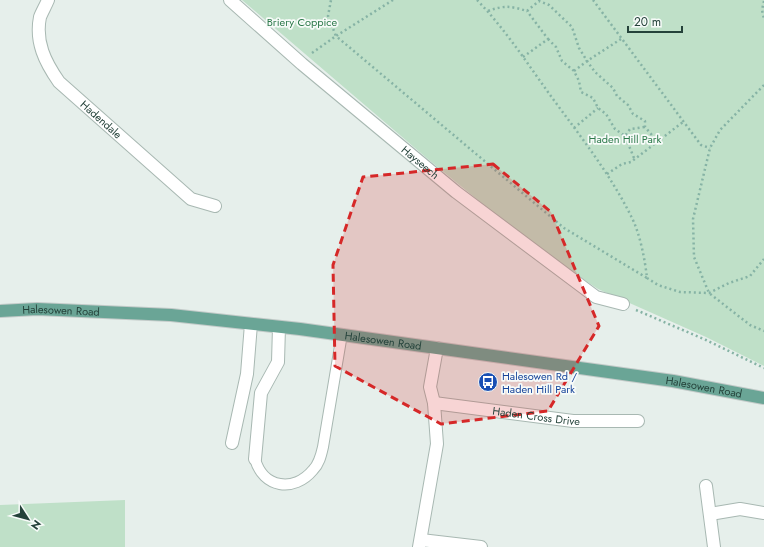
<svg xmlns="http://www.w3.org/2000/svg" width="764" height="547" font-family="Jost,sans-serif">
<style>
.green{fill:#bfe0c8}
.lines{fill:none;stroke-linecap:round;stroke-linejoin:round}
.service-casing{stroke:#a8b8b2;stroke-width:12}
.minor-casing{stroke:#a8b8b2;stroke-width:14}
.primary-casing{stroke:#c2cac8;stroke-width:14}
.path{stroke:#86b3a5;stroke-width:2.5;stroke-dasharray:2 3;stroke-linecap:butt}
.service{stroke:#fff;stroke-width:10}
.minor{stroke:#fff;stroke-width:12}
.primary{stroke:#6aa596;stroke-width:12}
.marked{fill:#d62828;fill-opacity:0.2;stroke:#d62828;stroke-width:3;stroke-dasharray:8 5;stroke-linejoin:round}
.labels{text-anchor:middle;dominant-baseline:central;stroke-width:3.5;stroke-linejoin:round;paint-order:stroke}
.park-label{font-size:11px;fill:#2d7a4b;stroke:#f7fbf9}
.street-label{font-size:11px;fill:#24423a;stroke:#f7fbf9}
.transit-label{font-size:11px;fill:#164399;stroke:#f7fbf9;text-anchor:start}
</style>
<rect width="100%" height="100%" fill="#e6efeb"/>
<g class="green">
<path d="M242,0H764V366L706,337L598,289L553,259L507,224L429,160Z"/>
<path d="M125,500V547H0V505Z"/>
</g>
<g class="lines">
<g class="service-casing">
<path id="service" d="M255,459C263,488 294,493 313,470C319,464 321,456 323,447L342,334"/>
</g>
<g class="minor-casing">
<g id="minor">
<path id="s1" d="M48,0C46,5 42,12 40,17C35,42 45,62 59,82L191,199L215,206"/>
<path id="s2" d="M230,0L302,64L456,192L596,297L623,304"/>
<path id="s3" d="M434,403L573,421H638"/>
<path d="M232,443L247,374L251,324"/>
<path d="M255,459L261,393L278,362L279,327"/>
<path d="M706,486L714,547"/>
<path d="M710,514L740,509L764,513"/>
<path d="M421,540L481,547"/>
<path d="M419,547L437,444L434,403L430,387L437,348"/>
</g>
</g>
<g class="primary-casing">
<g id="primary">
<path id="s4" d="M0,311L37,309L171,315L300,329L673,381L764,398"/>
</g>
</g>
<g class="path">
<path d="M393,0L336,36L564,228L647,278"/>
<path d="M477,0C506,30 529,66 553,99C581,137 610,174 631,216C640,233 645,260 647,278L658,285L680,292L709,293L729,283L750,276L764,259"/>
<path d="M593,0L701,145L710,148"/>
<path d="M764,1L762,10L764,19"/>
<path d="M488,11C505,5 510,6 527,11L539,1L549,5L572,27L579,48L587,61L574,71"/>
<path d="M548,39L556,47L562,61L574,71L579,81L581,92L593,98L598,108L606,114L615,129L625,136"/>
<path d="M621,39L587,61L595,72L613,88L617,96L628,105L633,114L645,121V127L657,141"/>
<path d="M312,53L336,36L328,16L331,0"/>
<path d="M523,57L548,39L527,11"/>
<path d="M764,85L720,130L710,148L693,219L694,257L709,293L750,325L764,331"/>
<path d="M574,128L598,108"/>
<path d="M634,158L625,136L630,129L645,127"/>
<path d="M607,174L622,164L631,162L683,122"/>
<path d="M636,310L706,340L764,368"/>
</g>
<use href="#service" class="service"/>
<use href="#minor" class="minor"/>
<use href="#primary" class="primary"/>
</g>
<path class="marked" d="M493,164L551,212L599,326L548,411L441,424L335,366L333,265L363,177Z"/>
<defs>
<g id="bus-disc" transform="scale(1)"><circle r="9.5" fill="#1a4fb4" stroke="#f7fbf9"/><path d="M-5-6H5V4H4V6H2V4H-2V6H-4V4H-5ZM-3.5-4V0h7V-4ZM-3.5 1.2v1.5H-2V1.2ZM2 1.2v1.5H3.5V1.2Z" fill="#fff"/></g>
</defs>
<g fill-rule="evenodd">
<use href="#bus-disc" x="488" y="382"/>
</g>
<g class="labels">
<g class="park-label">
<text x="302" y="22">Briery Coppice</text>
<text x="625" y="139">Haden Hill Park</text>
</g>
<g class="street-label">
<text stroke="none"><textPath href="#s1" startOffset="145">Hadendale</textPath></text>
<text stroke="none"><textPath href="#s2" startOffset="250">Hayseech</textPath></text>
<text stroke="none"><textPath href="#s4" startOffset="61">Halesowen Road</textPath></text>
<text stroke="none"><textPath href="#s4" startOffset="385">Halesowen Road</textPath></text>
<text stroke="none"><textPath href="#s4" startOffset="709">Halesowen Road</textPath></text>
<text stroke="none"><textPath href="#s3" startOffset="103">Haden Cross Drive</textPath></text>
</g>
<g class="transit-label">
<text x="502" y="376">Halesowen Rd /<tspan x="502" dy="13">Haden Hill Park</tspan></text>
</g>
</g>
<g transform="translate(28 519) rotate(126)" stroke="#f7fbf9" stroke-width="3" paint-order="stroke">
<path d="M0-3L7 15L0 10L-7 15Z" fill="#24423a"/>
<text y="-6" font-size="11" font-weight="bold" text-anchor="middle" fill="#24423a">N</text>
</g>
<path d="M628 26v6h54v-6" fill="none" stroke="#24423a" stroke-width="2"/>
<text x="634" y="26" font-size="12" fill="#24423a" stroke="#f7fbf9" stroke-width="3" paint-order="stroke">20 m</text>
</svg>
